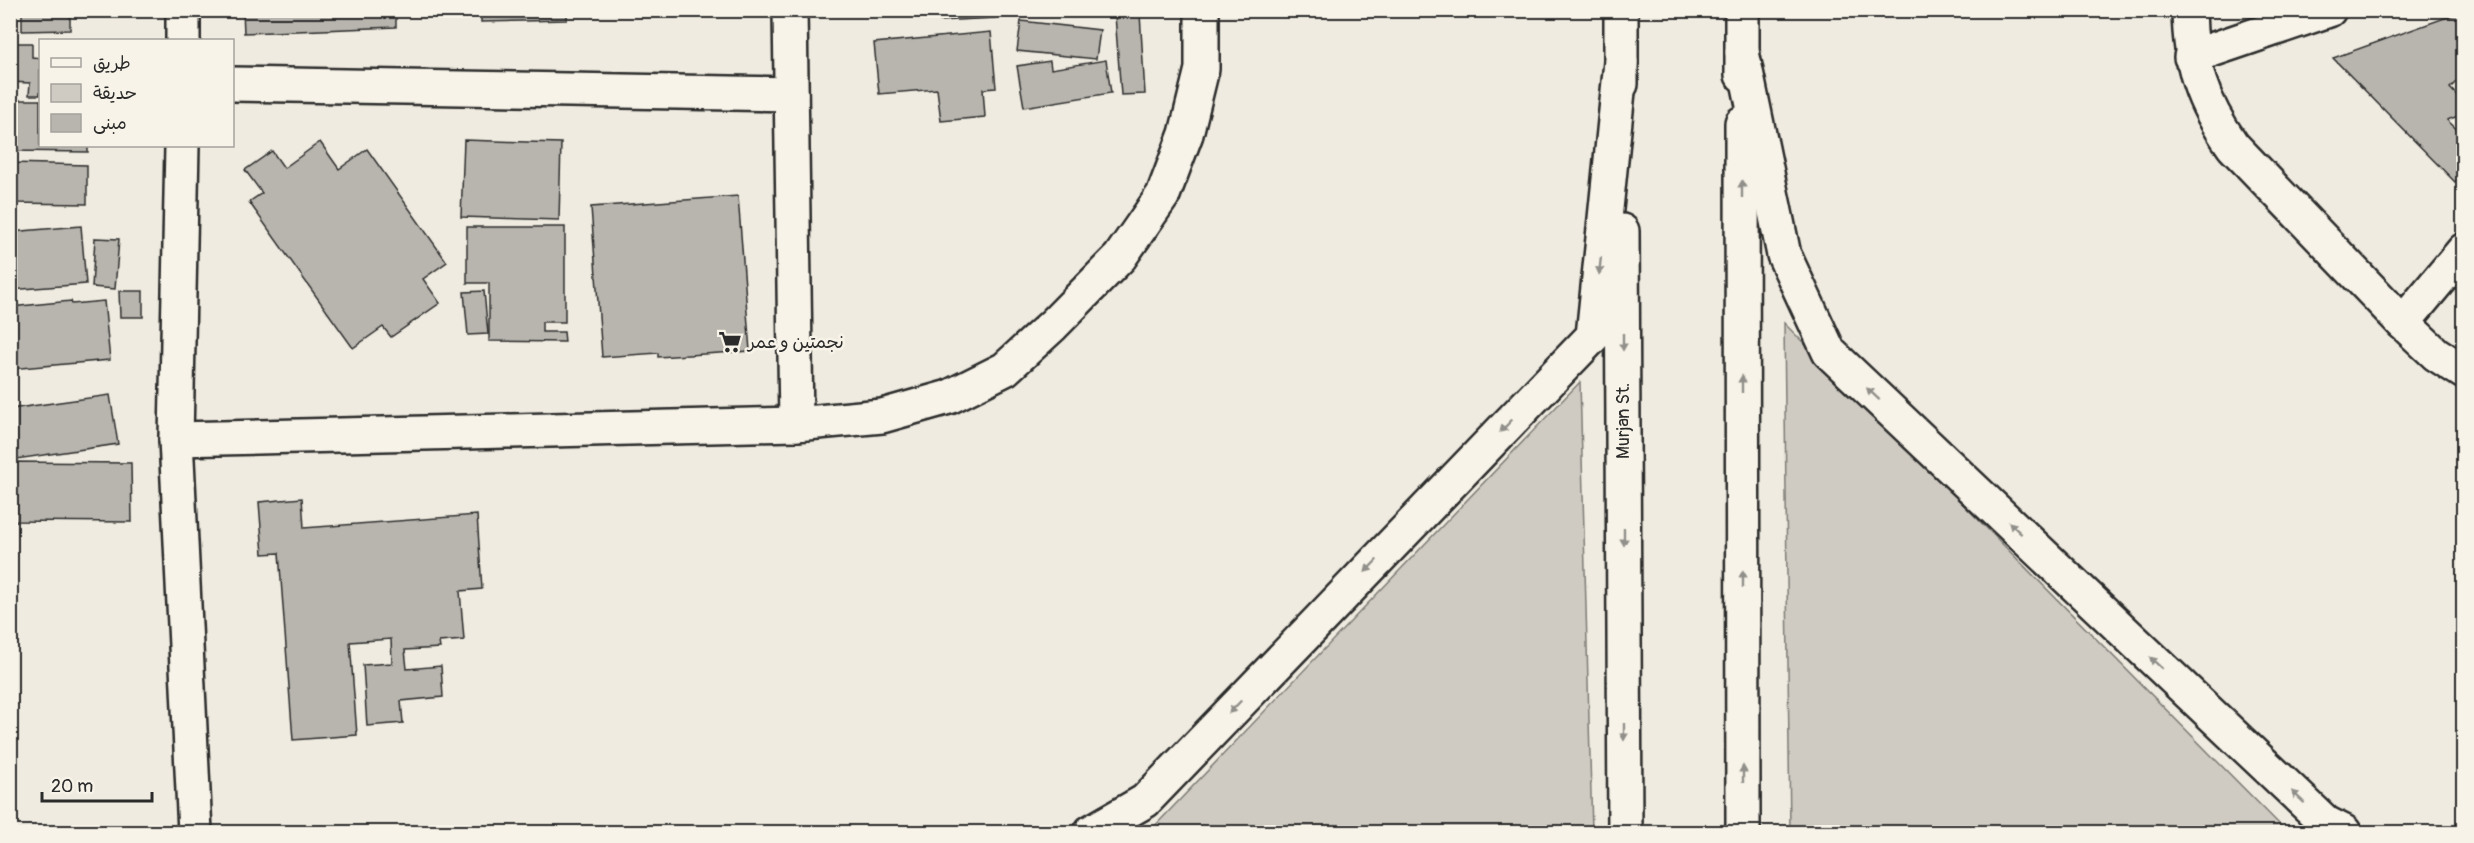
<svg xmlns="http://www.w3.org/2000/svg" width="2474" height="843" font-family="Pangolin,'Playpen Sans Arabic',sans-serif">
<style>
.green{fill:#cfcbc2;stroke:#7d7b76;stroke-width:1.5}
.building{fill:#b8b5ae;stroke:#2b2b2b;stroke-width:1.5}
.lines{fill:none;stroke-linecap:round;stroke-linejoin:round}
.minor-casing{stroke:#2b2b2b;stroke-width:38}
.minor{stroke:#f7f3e8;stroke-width:33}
.oneway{fill:#918f8a}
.labels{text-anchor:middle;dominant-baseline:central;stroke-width:5;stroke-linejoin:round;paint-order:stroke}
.poi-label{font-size:18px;fill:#2b2b2b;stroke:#f7f3e8;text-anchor:start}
.street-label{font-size:18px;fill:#2b2b2b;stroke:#f7f3e8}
</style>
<rect width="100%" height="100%" fill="#efebe0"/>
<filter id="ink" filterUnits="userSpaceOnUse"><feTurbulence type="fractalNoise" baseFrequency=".0167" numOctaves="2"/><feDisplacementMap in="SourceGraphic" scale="12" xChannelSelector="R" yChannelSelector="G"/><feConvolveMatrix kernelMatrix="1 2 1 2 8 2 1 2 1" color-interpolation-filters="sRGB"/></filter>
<g filter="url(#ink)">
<g class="green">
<path d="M1784,323L2287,832H1790Z"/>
<path d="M1580,382L1592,832H1149Z"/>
</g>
<g class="building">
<path d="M22,10H70V30L22,31Z"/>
<path d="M243,10H396V27L244,33Z"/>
<path d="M481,10H567V20L481,22Z"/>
<path d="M644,10H709V11L645,17Z"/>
<path d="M893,10H936L935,18L892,16Z"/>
<path d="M940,10H995V18L940,21Z"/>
<path d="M2464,11V74L2450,88L2464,103V114L2447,120L2464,136V174L2455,182L2333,58Z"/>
<path d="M1140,14L1145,94L1121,95L1115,15Z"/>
<path d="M1021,21L1100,30L1096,59L1017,51Z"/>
<path d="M991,32L996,88L983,89L985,117L941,121L937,89L879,94L874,43Z"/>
<path d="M10,43H32V57L40,58V95H29L30,83L10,82Z"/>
<path d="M1106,60L1111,93L1024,107L1017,66L1050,61L1051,69Z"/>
<path d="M10,100H40V146H88V152L10,151Z"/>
<path d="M464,140L561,143L559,220L461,217Z"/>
<path d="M320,142L339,169L367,149L447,262L423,279L440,303L391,337L383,327L353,348L249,202L262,193L245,170L272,151L284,168Z"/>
<path d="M10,163L87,165V204L10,203Z"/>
<path d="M738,196L750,351L658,357V353L602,357L591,207Z"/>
<path d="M81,226L86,284L10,290V232Z"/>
<path d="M467,227H565V322H542V332H564L565,342L489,341V283H467Z"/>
<path d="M95,238L119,239L115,289L92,287Z"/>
<path d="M119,291H143V317H120Z"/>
<path d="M484,291L488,334L468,335L464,292Z"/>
<path d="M71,301L72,304L104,301L110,360L10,369V307Z"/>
<path d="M110,395L118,444L10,460V409Z"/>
<path d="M10,462L131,463L132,522L10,521Z"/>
<path d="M302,498L304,528L477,515L482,589L460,591L464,640L439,642L440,648L405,650L407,669L441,666L443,697L401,701L403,723L367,726L363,665L392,663L391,639L350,642L357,735L293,740L279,553L263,554L259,502Z"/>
</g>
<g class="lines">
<g class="minor-casing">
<g id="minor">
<path d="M183,10V40"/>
<path d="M790,10L796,424"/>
<path d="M1621,10V84"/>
<path d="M1742,10V75"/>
<path d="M2189,10C2190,65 2201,101 2233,146L2403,323L2436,354L2464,372"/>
<path d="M1742,52L1784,255L1829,352L2326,823L2344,832"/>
<path d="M2191,57L2329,10"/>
<path d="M232,84L791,94"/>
<path d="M1742,123L1743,832"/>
<path d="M182,146L176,439L195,832"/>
<path d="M1622,231L1625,832"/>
<path d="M2403,323L2464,250"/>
<path d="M176,439L796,424L882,416L949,397L1005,369L1053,325L1120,257L1163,195L1186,134L1202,69V10"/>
<path d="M1091,832L1145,801L1593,336L1621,62"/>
</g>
</g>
<use href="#minor" class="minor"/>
</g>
<defs><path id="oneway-solid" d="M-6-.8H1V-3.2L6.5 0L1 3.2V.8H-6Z" transform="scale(1.5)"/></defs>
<g class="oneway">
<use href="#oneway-solid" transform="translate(1742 189) rotate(-90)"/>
<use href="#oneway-solid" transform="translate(1600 266) rotate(96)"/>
<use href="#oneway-solid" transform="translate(1623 342) rotate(90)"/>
<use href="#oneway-solid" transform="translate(1742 384) rotate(-90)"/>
<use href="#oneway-solid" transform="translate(1873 394) rotate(-137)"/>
<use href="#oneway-solid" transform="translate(1506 426) rotate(134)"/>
<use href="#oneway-solid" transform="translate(2015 528) rotate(-137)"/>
<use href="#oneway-solid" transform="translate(1624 537) rotate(90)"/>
<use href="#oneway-solid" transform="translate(1371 566) rotate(134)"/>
<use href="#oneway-solid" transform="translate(1743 579) rotate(-90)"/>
<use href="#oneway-solid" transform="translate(2156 663) rotate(-137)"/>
<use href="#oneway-solid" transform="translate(1235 707) rotate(134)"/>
<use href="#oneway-solid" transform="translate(1624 732) rotate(90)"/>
<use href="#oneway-solid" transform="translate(1743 774) rotate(-90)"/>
<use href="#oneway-solid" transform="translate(2298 797) rotate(-137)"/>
</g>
</g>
<defs>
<g id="supermarket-bare" transform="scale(1.8)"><path d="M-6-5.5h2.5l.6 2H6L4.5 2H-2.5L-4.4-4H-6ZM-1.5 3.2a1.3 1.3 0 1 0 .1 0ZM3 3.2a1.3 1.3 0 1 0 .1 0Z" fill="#2b2b2b" stroke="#f7f3e8" stroke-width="2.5" paint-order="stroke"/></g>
</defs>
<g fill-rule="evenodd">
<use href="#supermarket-bare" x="730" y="342"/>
</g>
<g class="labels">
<g class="poi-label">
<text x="748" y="342">نجمتين و عمر</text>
</g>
<g class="street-label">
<text transform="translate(1623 421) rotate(-90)">Murjan St.</text>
</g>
</g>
<rect width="2474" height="843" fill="none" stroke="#f7f3e8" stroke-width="36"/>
<rect x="18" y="18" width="2438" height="807" fill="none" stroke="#2b2b2b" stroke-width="2" filter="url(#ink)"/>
<rect x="39" y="39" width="195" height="108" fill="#f7f3e8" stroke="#a5a39c" stroke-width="1.5"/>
<rect x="51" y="58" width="30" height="9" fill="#f7f3e8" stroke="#a5a39c" stroke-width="1.5"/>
<text x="93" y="69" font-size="18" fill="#2b2b2b">طريق</text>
<rect x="51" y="84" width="30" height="18" fill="#cfcbc2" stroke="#a5a39c" stroke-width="1.5"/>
<text x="93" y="99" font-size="18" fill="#2b2b2b">حديقة</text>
<rect x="51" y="114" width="30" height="18" fill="#b8b5ae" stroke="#a5a39c" stroke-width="1.5"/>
<text x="93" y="129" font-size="18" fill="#2b2b2b">مبنى</text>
<path d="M42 792v9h110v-9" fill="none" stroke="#2b2b2b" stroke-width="3"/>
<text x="51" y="792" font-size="18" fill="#2b2b2b" stroke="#f7f3e8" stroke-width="4.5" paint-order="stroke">20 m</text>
</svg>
